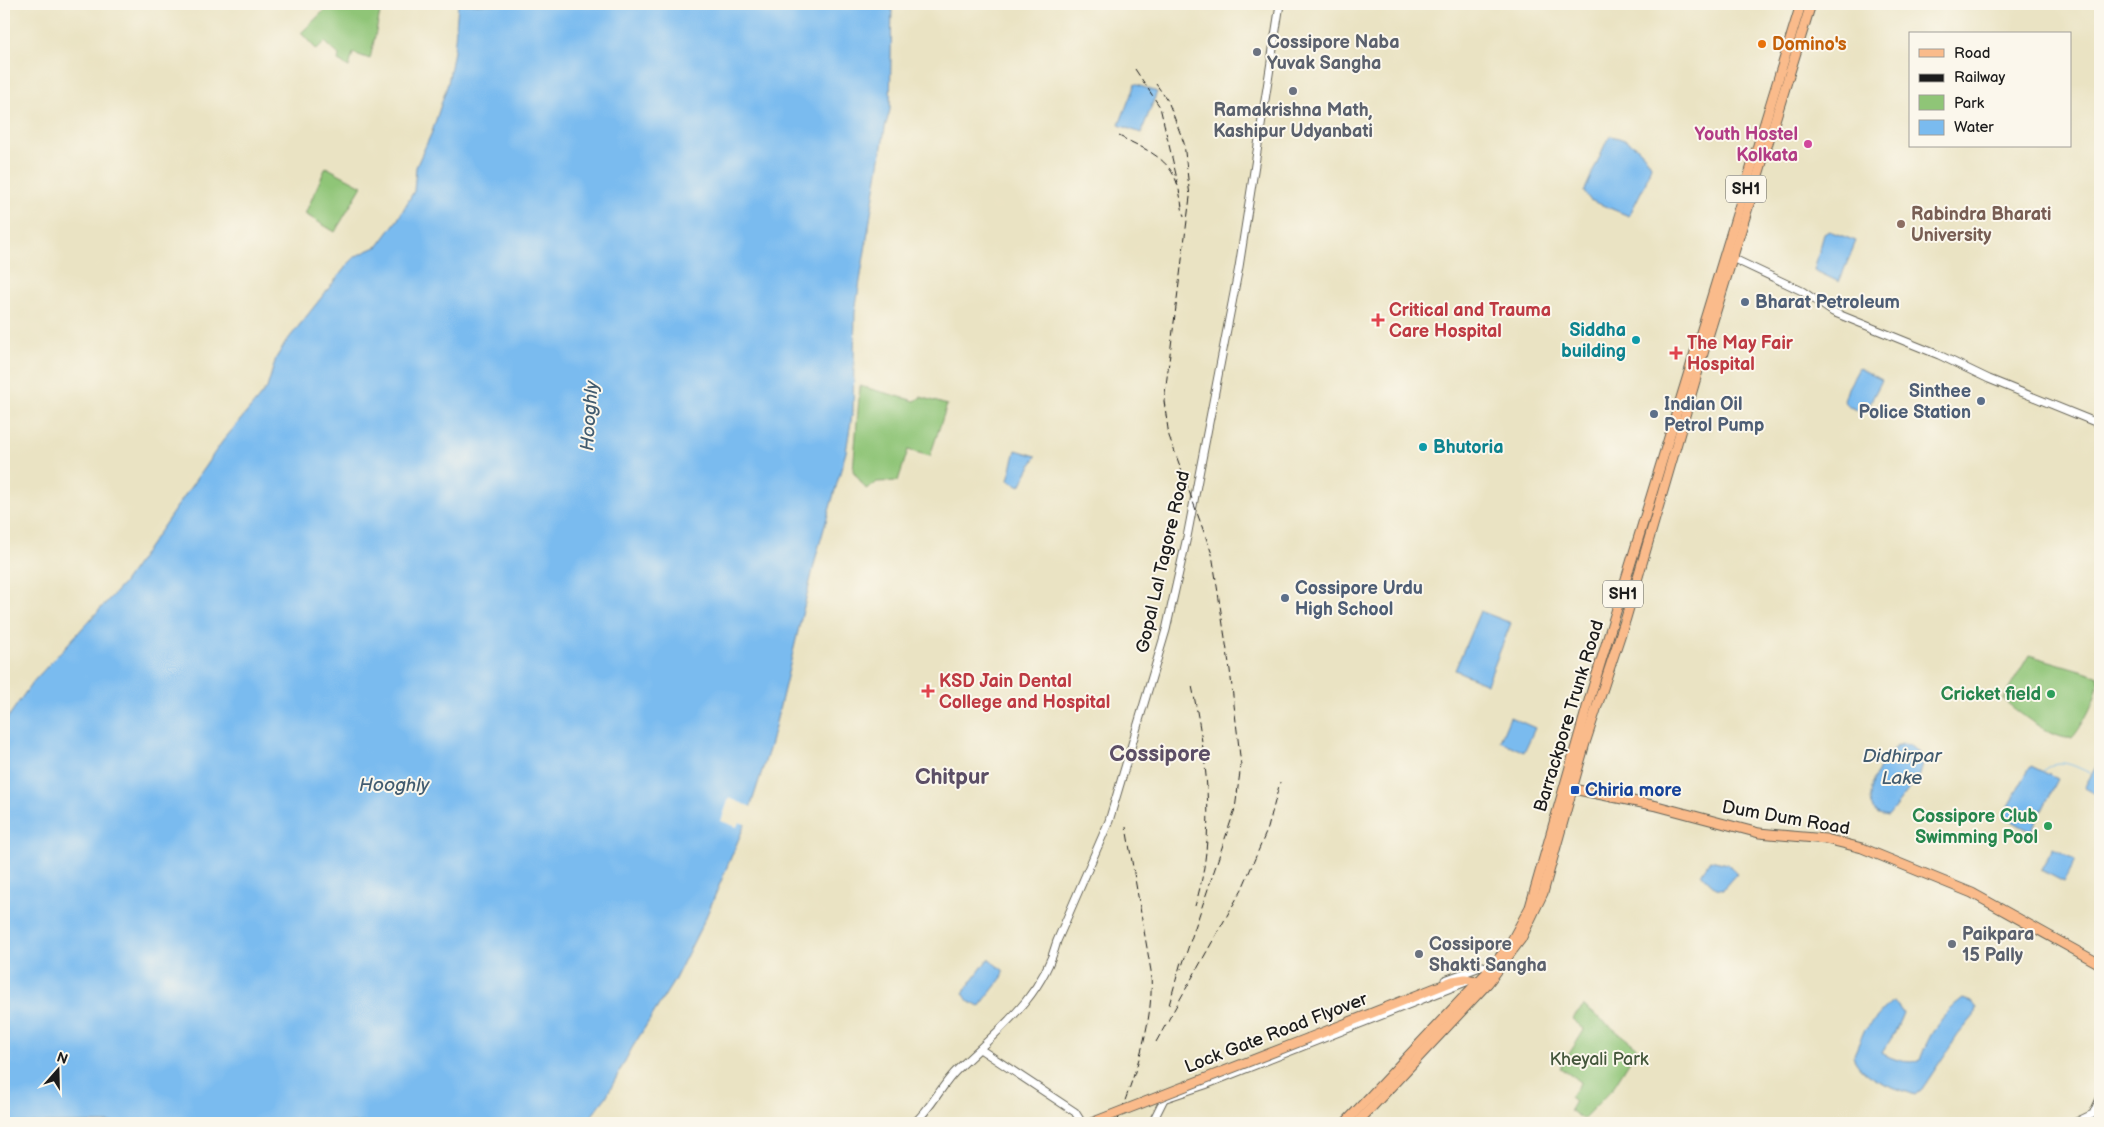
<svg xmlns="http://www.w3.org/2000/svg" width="2104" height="1127" font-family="'Balsamiq Sans',sans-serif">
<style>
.green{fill:#8fc577;stroke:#56704a}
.water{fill:#7abbef;stroke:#4b6c86}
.pier{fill:#eae3c3}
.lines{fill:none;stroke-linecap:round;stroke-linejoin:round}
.stream{stroke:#7abbef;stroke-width:1}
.tertiary-casing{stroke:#646256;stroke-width:9}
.primary-casing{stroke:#646256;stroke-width:11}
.tertiary{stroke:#fff;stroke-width:7}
.primary{stroke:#fabb8b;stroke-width:9}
.rail{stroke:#1c1c1c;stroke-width:1;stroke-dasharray:8 4;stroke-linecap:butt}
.primary-bridge-casing{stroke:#646256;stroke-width:11;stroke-linecap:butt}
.primary-bridge{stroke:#fabb8b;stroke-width:9}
.food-dot{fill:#e8710a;stroke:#fbf7ec;stroke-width:2}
.worship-dot{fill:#6b7280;stroke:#fbf7ec;stroke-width:2}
.hotel-dot{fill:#d1479c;stroke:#fbf7ec;stroke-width:2}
.education-dot{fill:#8d6e63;stroke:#fbf7ec;stroke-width:2}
.service-dot{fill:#5c6f8a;stroke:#fbf7ec;stroke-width:2}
.health-dot{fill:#e0444e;stroke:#fbf7ec;stroke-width:2}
.culture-dot{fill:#0f9aa8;stroke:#fbf7ec;stroke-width:2}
.leisure-dot{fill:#2e9e5b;stroke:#fbf7ec;stroke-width:2}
.transit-dot{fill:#1a4fb4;stroke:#fbf7ec;stroke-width:2}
.labels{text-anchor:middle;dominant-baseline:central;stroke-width:4;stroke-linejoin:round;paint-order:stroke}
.shield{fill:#fbf7ec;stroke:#5f5e5a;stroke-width:1}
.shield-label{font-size:16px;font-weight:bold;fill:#1c1c1c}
.worship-label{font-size:18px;font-weight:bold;fill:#5b616d;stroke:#fbf7ec;text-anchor:start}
.food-label{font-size:18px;font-weight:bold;fill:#c56008;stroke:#fbf7ec;text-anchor:start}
.hotel-label{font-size:18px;font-weight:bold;fill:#b23c85;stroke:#fbf7ec;text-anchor:end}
.education-label{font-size:18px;font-weight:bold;fill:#785e54;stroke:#fbf7ec;text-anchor:start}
.service-label{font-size:18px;font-weight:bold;fill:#4e5e75;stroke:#fbf7ec;text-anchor:start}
.health-label{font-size:18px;font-weight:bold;fill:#be3a42;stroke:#fbf7ec;text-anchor:start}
.culture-label{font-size:18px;font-weight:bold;fill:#0d838f;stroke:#fbf7ec;text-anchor:end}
.street-label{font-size:18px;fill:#1c1c1c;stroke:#fbf7ec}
.leisure-label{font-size:18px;font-weight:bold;fill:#27864d;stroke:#fbf7ec;text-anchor:end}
.transit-label{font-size:18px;font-weight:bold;fill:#164399;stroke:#fbf7ec;text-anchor:start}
.park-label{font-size:18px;fill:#44573c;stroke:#fbf7ec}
.water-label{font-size:19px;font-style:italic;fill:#425c70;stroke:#fbf7ec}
.district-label{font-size:22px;font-weight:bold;fill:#5c4f66;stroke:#fbf7ec}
</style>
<rect width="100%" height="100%" fill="#fbf7ec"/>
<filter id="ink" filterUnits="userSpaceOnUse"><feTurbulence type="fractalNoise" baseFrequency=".02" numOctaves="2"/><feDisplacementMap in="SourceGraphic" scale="10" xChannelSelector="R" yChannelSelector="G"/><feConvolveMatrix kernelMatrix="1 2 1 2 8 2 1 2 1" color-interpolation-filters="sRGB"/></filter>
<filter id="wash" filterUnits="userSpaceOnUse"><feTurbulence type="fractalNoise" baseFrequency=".0096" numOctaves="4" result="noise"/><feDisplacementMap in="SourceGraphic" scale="20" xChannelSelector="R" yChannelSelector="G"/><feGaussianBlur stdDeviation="1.12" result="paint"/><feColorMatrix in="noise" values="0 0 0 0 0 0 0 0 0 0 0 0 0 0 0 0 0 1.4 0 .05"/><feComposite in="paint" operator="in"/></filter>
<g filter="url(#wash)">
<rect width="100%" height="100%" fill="#eae3c3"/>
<g class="green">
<path d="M331,4H382L370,59L353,53L349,67L338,61L339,55L325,42L317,50L301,33Z"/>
<path d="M326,167L362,186L335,232L305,214Z"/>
<path d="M860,386L915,401L921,397L947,405L930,456L908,450L898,481L877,482L866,489L853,471Z"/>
<path d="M2029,655L2097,675C2103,688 2082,728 2072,738C2054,741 2016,711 2003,699Z"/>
<path d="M1584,1006L1638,1048L1612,1089L1583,1119L1570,1110L1575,1101L1570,1097L1581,1082L1560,1068L1583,1032L1584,1029L1572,1019Z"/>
</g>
<g class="water">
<path d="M458,4H892L890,110L885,128L855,312L853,409L846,452L817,553L771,743L745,824L706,917L674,981L632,1048L606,1097L586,1123H4V723L32,683L123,584L222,442L267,388L276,358L286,342L348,264L356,256L378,246L398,219L414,191L416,167L432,132L448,83L454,51Z"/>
<path d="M1135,84L1157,92L1141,133L1119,125Z"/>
<path d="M1611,136C1631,140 1642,149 1651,165L1646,182L1629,216L1590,200L1584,192L1607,140Z"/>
<path d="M1829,231L1856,241L1839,282L1814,270L1824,234Z"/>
<path d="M1859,368L1882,380L1866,411L1861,412L1849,406L1844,401L1848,388Z"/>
<path d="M1016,450L1036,456L1020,486L1008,480Z"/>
<path d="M1480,611L1511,623L1487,684L1455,670Z"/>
<path d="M1510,717L1535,728L1524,752L1500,741Z"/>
<path d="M1902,744C1913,744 1917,751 1924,759L1920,775L1888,816C1885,815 1880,815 1877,813C1857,800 1884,749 1902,744Z"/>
<path d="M2098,763L2100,765V797L2084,788Z"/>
<path d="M2031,766L2058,779L2031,832L2005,817L2004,813Z"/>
<path d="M2053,848L2076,860L2064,882L2041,870Z"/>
<path d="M1710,860L1728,864L1737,873L1723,889L1716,888L1701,874Z"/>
<path d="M988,959L1004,971L1003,976L979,1007L968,1001L963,993Z"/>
<path d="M1963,999L1971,1002L1976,1008L1974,1016L1958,1035L1922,1089L1915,1095C1892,1086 1864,1081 1853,1057L1864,1031L1890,1003L1894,1001L1903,1013L1894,1034L1882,1053C1891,1059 1910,1065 1920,1060C1929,1034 1941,1015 1963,999Z"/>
</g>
<path class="pier" d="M729,798L754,808L748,825L739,822L737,827L721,821Z"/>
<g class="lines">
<path class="stream" d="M2043,771C2059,756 2072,765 2090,773"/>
</g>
</g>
<g filter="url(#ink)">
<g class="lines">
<g class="tertiary-casing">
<g id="tertiary">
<path d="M1732,258L1802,291L1833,312L1939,355L1989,379L2100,424"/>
<path d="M1445,980L1483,966L1495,970"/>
<path d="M980,1049L1075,1112L1082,1123"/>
<path d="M1163,1099L1205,1085L1466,982"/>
<path d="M914,1123C932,1108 941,1085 958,1069C998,1030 1042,998 1057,941L1109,821L1166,630L1187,537L1239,267L1280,4"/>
<path d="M1152,1123L1167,1093"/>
<path d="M2074,1123L2093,1114L2100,1099"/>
</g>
</g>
<g class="primary-casing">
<g id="primary">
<path d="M1568,788L1657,806L1759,833L1826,839L1862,848L1972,893L2100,964"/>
<path d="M1309,1038L1453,981L1465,979L1483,982"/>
<path d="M1345,1123L1492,967L1510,944L1530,907L1590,697L1801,4"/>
<path d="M1357,1123L1488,983L1521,939L1543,893L1585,743L1626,618L1707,340L1811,4"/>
</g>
</g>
<use href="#tertiary" class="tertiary"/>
<use href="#primary" class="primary"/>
<g class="rail">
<path d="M1135,69L1160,107L1178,183"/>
<path d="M1156,84L1168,101L1184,143L1190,197L1164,401L1169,436L1212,554L1230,670L1241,765L1235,809L1181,969"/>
<path d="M1119,136C1142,148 1168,156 1177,183C1181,194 1181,206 1184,217"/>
<path d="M1192,686C1207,758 1217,836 1195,906"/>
<path d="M1169,1005L1181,962"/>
<path d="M1156,1042L1242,889L1268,828L1280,782"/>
<path d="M1117,1123C1135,1072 1154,1026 1151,971L1126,827"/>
</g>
<g class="primary-bridge-casing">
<path id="primary-bridge" d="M1091,1123L1309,1038"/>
</g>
<use href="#primary-bridge" class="primary-bridge"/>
</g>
</g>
<circle class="food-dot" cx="1762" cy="44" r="5"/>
<g class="worship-dot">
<circle cx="1257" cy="52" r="5"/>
<circle cx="1293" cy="91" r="5"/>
<circle cx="1952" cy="944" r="5"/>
<circle cx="1419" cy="954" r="5"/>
</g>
<circle class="hotel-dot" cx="1808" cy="144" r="5"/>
<circle class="education-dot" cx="1901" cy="224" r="5"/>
<g class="service-dot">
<circle cx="1745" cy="302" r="5"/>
<circle cx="1981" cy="401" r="5"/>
<circle cx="1654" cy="414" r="5"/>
<circle cx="1285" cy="598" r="5"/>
</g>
<g class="health-dot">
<path d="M1375.5 312.5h5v5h5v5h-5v5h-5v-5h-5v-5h5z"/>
<path d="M1673.5 345.5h5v5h5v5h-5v5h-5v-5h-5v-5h5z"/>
<path d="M925.5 683.5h5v5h5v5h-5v5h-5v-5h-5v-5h5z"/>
</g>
<g class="culture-dot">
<circle cx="1636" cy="340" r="5"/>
<circle cx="1423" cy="447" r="5"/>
</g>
<g class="leisure-dot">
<circle cx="2051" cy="694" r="5"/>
<circle cx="2048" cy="826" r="5"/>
</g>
<rect class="transit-dot" x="1570" y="785" width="10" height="10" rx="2.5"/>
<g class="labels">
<g class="shield">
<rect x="1726" y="175.5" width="40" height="27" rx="4"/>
<rect x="1603" y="580.5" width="40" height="27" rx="4"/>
</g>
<g class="shield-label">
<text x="1746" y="189">SH1</text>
<text x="1623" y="594">SH1</text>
</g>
<g class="worship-label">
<text x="1267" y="42">Cossipore Naba<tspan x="1267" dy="21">Yuvak Sangha</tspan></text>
<text x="1293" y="110" text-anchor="middle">Ramakrishna Math,<tspan x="1293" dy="21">Kashipur Udyanbati</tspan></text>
<text x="1962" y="934">Paikpara<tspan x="1962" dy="21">15 Pally</tspan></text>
<text x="1429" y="944">Cossipore<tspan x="1429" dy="21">Shakti Sangha</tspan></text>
</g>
<g class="food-label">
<text x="1772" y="44">Domino's</text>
</g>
<g class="hotel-label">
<text x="1798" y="134">Youth Hostel<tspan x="1798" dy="21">Kolkata</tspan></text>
</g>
<g class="education-label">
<text x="1911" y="214">Rabindra Bharati<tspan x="1911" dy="21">University</tspan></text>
</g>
<g class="service-label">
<text x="1755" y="302">Bharat Petroleum</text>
<text x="1971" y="391" text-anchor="end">Sinthee<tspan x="1971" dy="21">Police Station</tspan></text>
<text x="1664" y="404">Indian Oil<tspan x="1664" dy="21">Petrol Pump</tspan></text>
<text x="1295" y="588">Cossipore Urdu<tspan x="1295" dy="21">High School</tspan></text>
</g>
<g class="health-label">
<text x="1389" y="310">Critical and Trauma<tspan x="1389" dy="21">Care Hospital</tspan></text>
<text x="1687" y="343">The May Fair<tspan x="1687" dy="21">Hospital</tspan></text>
<text x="939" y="681">KSD Jain Dental<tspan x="939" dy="21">College and Hospital</tspan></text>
</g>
<g class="culture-label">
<text x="1626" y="330">Siddha<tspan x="1626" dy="21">building</tspan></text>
<text x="1433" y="447" text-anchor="start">Bhutoria</text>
</g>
<g class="street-label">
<text transform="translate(1163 562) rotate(-77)">Gopal Lal Tagore Road</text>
<text transform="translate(1569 716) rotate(-73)">Barrackpore Trunk Road</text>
<text transform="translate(1786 818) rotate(10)">Dum Dum Road</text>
<text transform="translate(1276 1033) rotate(-21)">Lock Gate Road Flyover</text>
</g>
<g class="leisure-label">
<text x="2041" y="694">Cricket field</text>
<text x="2038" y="816">Cossipore Club<tspan x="2038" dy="21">Swimming Pool</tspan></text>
</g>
<g class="transit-label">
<text x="1585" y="790">Chiria more</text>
</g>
<g class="park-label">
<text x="1599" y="1059">Kheyali Park</text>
</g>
<g class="water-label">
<text transform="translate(590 416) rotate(-86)">Hooghly</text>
<text x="1902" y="756">Didhirpar<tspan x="1902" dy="22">Lake</tspan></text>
<text x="394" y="785">Hooghly</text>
</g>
<g class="district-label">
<text x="1160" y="754">Cossipore</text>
<text x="952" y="777">Chitpur</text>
</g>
</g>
<rect width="2104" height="1127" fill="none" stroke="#fbf7ec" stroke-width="20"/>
<rect x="1909" y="32" width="162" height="115" fill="#fbf7ec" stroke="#a29f99"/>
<rect x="1919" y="49" width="25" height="8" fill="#fabb8b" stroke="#a29f99"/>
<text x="1954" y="58" font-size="15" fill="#1c1c1c">Road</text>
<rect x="1919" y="74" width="25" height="8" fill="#1c1c1c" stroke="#a29f99"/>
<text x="1954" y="82" font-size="15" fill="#1c1c1c">Railway</text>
<rect x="1919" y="95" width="25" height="15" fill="#8fc577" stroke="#a29f99"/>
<text x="1954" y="108" font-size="15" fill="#1c1c1c">Park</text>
<rect x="1919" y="120" width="25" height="15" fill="#7abbef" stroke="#a29f99"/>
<text x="1954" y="132" font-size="15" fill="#1c1c1c">Water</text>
<g transform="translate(58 1070) rotate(20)" stroke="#fbf7ec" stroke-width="4" paint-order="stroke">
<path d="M0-4L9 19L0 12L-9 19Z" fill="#1c1c1c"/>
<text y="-8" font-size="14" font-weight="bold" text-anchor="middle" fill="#1c1c1c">N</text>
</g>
</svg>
